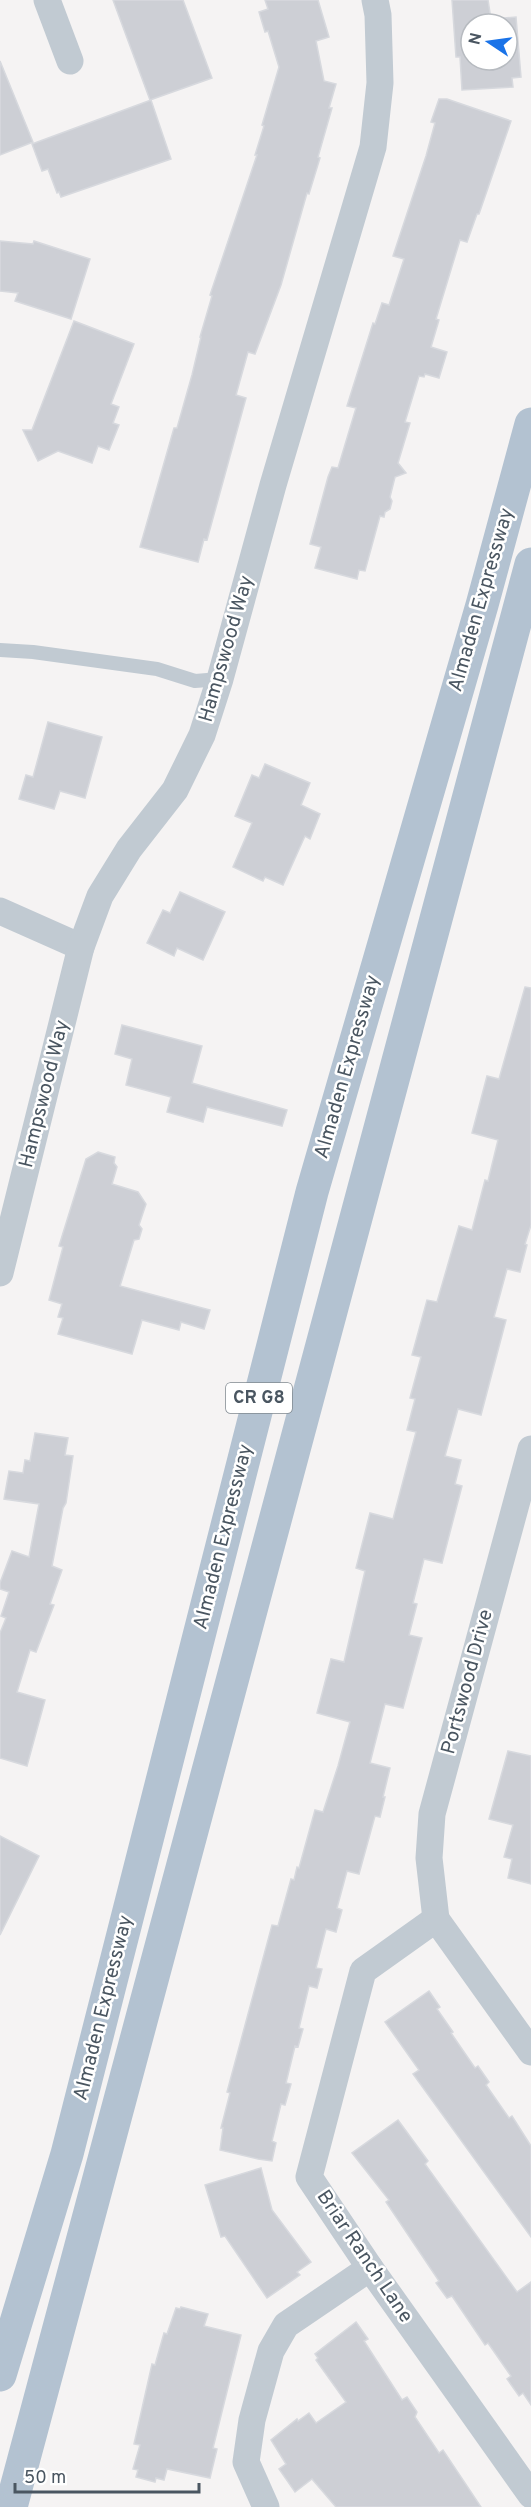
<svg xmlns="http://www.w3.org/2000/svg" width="531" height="2507" font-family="Overpass,sans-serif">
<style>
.building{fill:#cdcfd5;stroke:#d7d9de;stroke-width:1.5;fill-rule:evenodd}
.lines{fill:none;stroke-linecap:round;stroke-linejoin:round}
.service{stroke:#c1cad2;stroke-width:14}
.minor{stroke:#c1cad2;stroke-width:27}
.primary{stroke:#b3c2d1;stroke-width:33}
.labels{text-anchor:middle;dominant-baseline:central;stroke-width:5;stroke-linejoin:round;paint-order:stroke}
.shield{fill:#fff;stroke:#808990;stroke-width:1.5}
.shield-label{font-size:18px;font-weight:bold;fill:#4a5661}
.street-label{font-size:20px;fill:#4a5661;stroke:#fff}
</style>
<rect width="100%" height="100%" fill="#f5f3f3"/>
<g class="building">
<path d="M113,0H183L212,78L150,100Z"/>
<path d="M265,0H318L329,37L316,41L324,81L336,84L329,108H332L318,157L320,158L309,194L307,193L281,285L255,354L248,352L236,395L246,398L207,540L204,539L198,562L140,547L174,428H177L192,375L201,337H200L212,296L210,295L257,155H255L264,126L262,125L279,67L268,31L265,32L259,12L268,9Z"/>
<path d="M452,0H488L491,19L516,17L521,77L512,78L513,87L462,90L460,57H456ZM471,24H507V60H471Z"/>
<path d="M0,61L33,142L0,155Z"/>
<path d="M439,99H447L511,121L479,214H477L467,242L460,240L436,319L439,320L431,347L447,352L439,378L425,374L424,377L419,376L405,422L410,423L398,463L406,473L395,477L390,497L392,501L390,509L385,512L384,517L380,516L365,571L359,570L357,579L315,568L321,547L310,544L328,477L332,467L338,468L356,408L347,406L373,323L375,324L382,303L389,305L404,259L393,256L426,156L435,123L431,122Z"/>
<path d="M151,100L171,159L61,197L59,192L57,193L48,169L42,171L32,144Z"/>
<path d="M0,241L33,244L34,241L90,259L71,319L15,301L18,293L0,291Z"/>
<path d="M74,321L134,344L111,404L119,407L113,423L119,425L109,450L98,446L92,463L58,451L38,461L23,430H32Z"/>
<path d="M48,722L102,737L85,798L60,791L54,809L19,799L26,775L33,777Z"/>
<path d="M265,764L310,783L301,805L320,814L310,839L305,836L283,885L265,877L263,881L233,867L252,823L235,816L252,775L259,778Z"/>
<path d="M180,892L225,912L203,960L177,948L174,956L147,943L161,914L163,910L170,913Z"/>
<path d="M525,987L531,988V1225L525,1244L527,1245L520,1272L507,1269L494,1317L506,1320L481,1415L458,1409L445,1456L461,1460L455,1484L462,1486L442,1563L424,1559L413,1603L417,1604L409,1635L422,1638L403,1708L385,1704L370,1763L390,1768L383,1797H385L380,1817L375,1816L359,1874L347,1871L337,1908L342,1910L336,1932L326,1929L316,1968L322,1969L317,1988L309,1986L299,2028L303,2029L298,2047L295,2046L286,2083L291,2084L285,2105L281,2104L272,2141L276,2143L272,2161L258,2159L220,2150L223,2128H221L230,2093L227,2092L272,1925L278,1926L291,1879L294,1880L297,1867L299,1868L315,1810L323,1812L338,1766L350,1722L317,1713L331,1659L344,1662L365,1571L356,1568L370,1513L393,1519L416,1432L407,1430L415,1399L410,1398L421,1357L412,1355L427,1300L437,1302L459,1226L472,1230L485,1180L488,1181L498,1140L472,1133L487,1076L499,1079Z"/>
<path d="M122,1025L202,1046L192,1083L287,1110L282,1126L207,1107L203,1122L167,1112L171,1097L126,1085L132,1059L115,1054Z"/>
<path d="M98,1152L115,1157L114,1163L117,1167L112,1184L138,1192L146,1204L139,1225L142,1229L139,1239L134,1240L120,1286L210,1310L204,1329L181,1322L179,1330L142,1320L132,1354L58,1334L63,1318L58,1317L62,1304L49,1300L63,1247L59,1246L86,1159Z"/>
<path d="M35,1433L68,1438L65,1455L73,1456L66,1503L63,1508L52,1566L62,1570L50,1604L54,1605L36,1652L30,1650L17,1692L45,1700L27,1766L0,1758V1633L6,1618L1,1616L9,1592L0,1589V1583L12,1551L29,1557L39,1504L4,1499L9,1471L23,1473L25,1460L30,1461Z"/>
<path d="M508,1751L531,1756V1884L508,1878L512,1859L504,1857L513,1825L489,1819Z"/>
<path d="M0,1836L39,1856L0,1935Z"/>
<path d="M429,1991L440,2007L437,2009L453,2032L451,2033L475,2068L478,2066L489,2082L486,2085L509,2118L512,2116L531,2146V2237L413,2074L419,2070L385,2022Z"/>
<path d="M398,2120L428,2161L425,2164L517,2292L531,2282V2405L523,2393L519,2396L507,2379L511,2376L488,2343L485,2345L452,2296L447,2298L436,2283L439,2281L386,2202L389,2200L352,2153Z"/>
<path d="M261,2168L272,2210L311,2262L297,2272L300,2275L267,2298L225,2236L221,2237L205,2185Z"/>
<path d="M181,2307L208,2314L204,2326L241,2335L213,2448L217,2449L210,2478L167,2469L164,2480L156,2478L155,2482L136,2477L138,2470L133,2469L140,2445L134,2444L152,2364L155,2365L164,2333L167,2334L176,2308L180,2309Z"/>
<path d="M356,2322L368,2339L364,2341L402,2400L407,2397L417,2412L415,2417L439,2453L443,2450L481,2507H336L312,2479L295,2492L279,2469L286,2464L271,2440L297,2419L298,2421L309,2413L316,2423L346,2402L316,2360L318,2358L315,2354Z"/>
</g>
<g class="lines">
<path class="service" d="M0,650L33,652L157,669L195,681L220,679"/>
<g class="minor">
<path d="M47,0L70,61"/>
<path d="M0,911L81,947"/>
<path d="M0,1273L81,947L100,896L129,849L175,790L202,735L220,679L273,485L373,147L380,83L378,15L375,0"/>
<path d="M436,1919L363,1971L309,2177L370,2268L531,2495"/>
<path d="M436,1919L429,1858L432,1814L531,1449"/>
<path d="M436,1919L531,2052"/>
<path d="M266,2507L246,2462L252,2420L271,2351L286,2325L370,2268"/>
</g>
<g class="primary">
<path d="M0,2375L67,2154L312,1192L482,605L531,424"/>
<path d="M11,2507L531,564"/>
</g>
</g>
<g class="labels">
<rect class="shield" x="226" y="1383" width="66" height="30" rx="4.5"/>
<g class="shield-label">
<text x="259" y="1398">CR G8</text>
</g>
<g class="street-label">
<text transform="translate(482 600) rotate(-74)">Almaden Expressway</text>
<text transform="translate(227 649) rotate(-74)">Hampswood Way</text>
<text transform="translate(348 1067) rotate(-74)">Almaden Expressway</text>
<text transform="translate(45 1094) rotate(-76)">Hampswood Way</text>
<text transform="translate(224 1537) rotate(-76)">Almaden Expressway</text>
<text transform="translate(468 1682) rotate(-75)">Portswood Drive</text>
<text transform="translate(104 2008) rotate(-76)">Almaden Expressway</text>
<text transform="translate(364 2257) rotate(56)">Briar Ranch Lane</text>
</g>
</g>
<g transform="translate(489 42) rotate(283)"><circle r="28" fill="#ffffff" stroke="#b7bbc0" stroke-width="1.5"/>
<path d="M0-4.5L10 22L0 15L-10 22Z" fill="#1a73e8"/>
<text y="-9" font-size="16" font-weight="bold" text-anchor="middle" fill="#4a5661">N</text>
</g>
<path d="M15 2483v9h184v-9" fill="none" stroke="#4a5661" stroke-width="3"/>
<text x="24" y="2483" font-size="18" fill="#4a5661" stroke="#ffffff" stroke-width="4.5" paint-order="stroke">50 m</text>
</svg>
